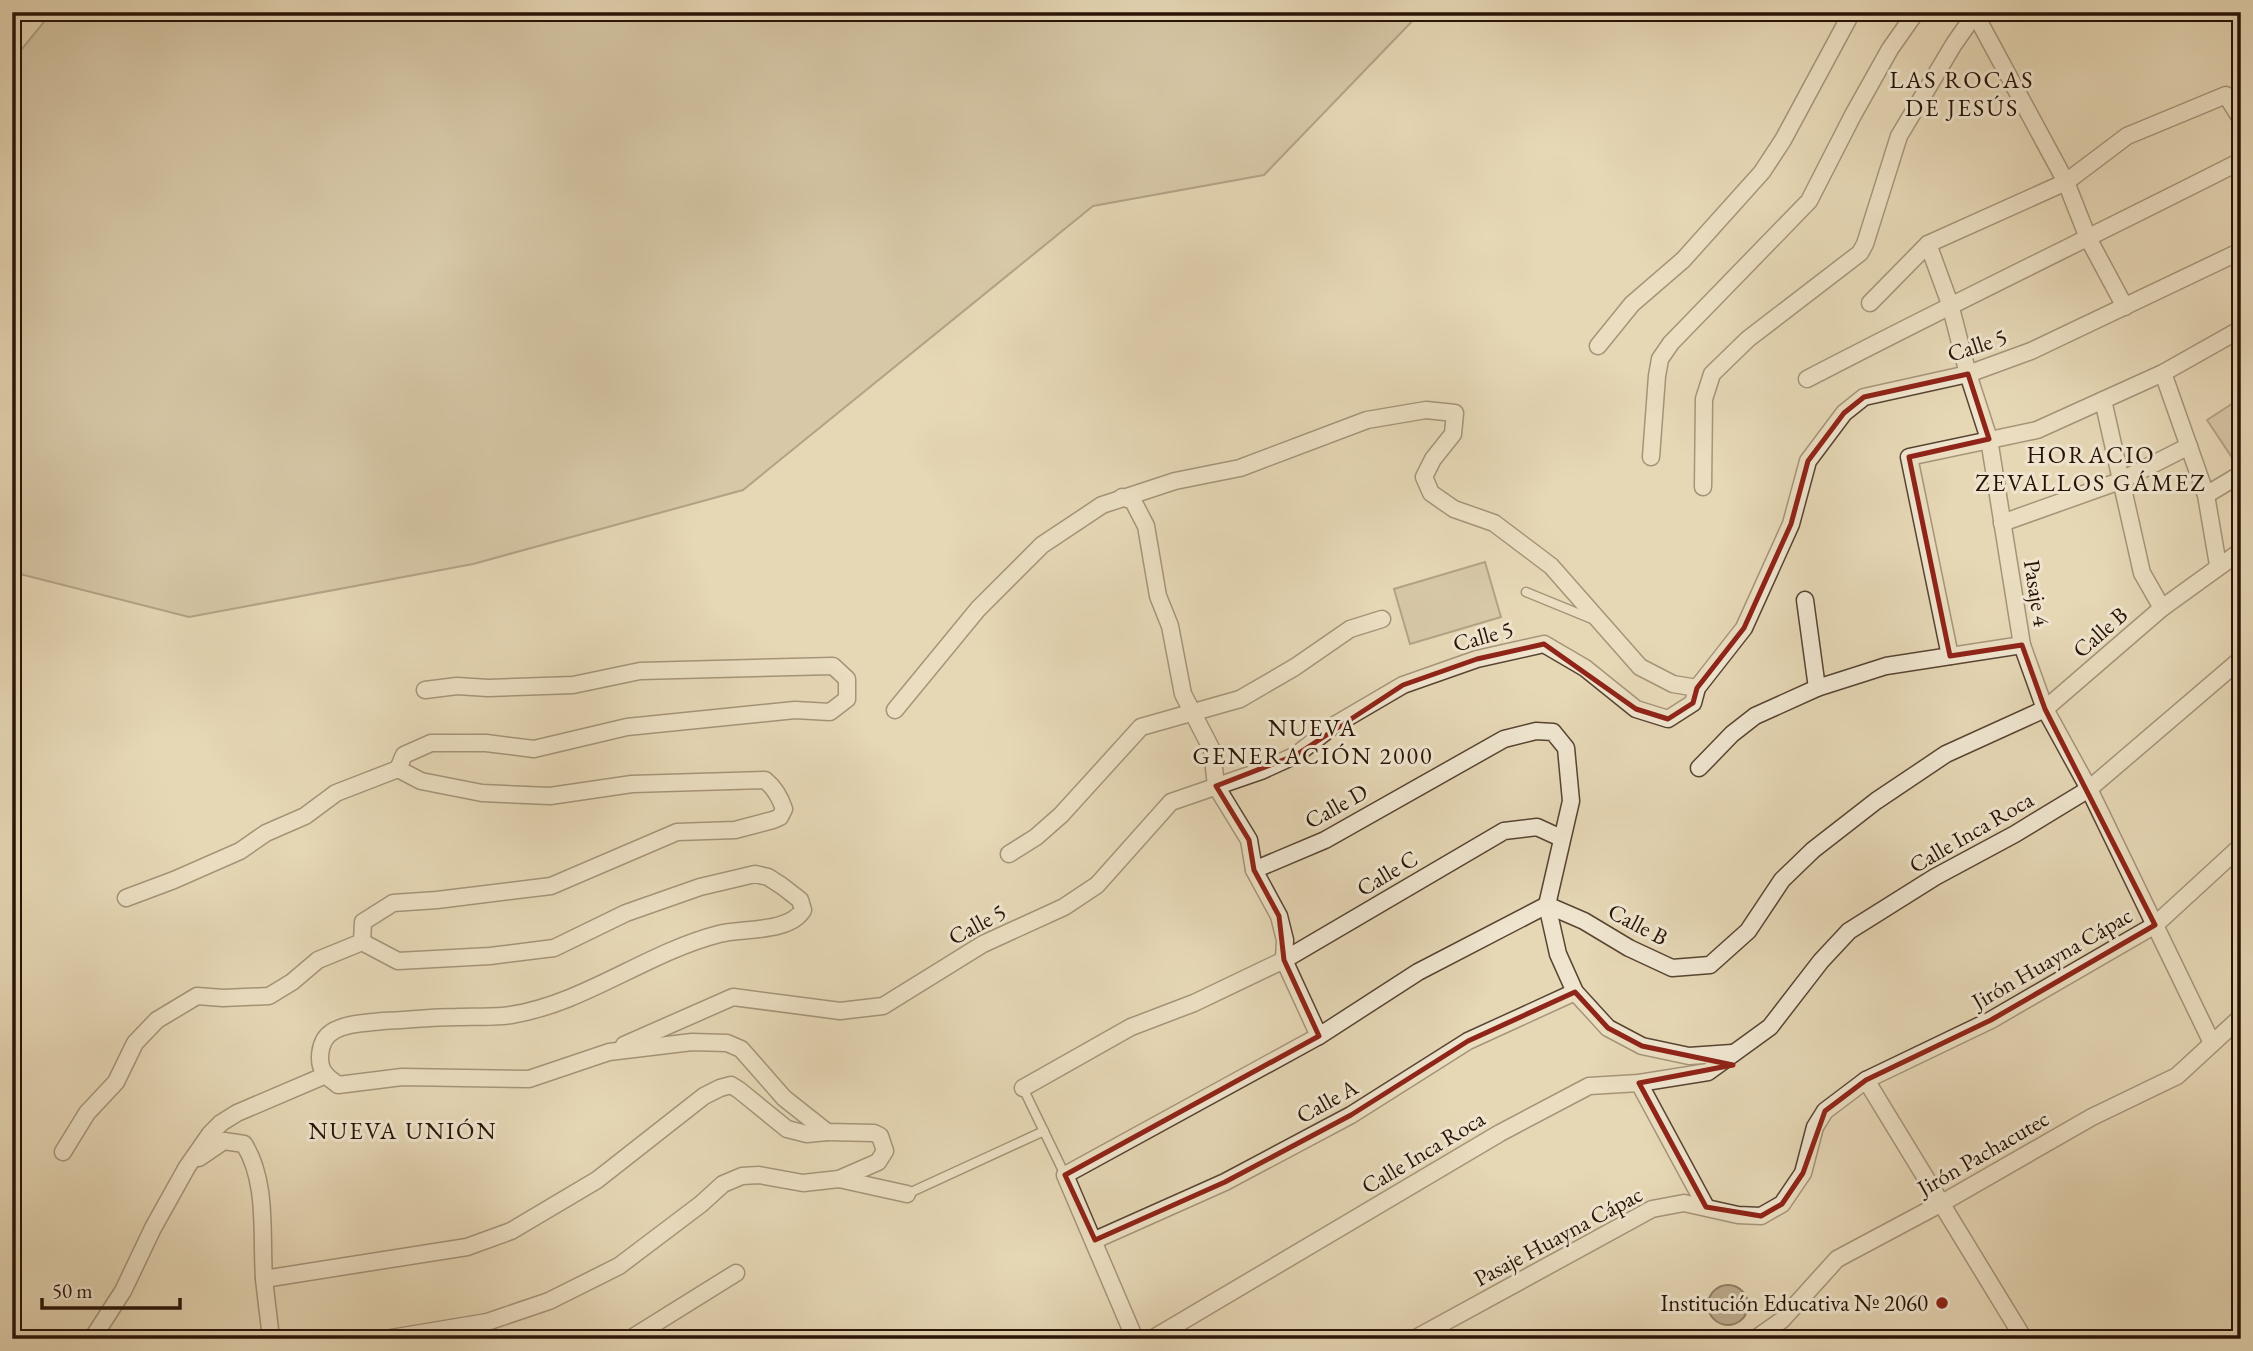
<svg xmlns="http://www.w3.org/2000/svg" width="2253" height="1351" font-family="'EB Garamond',serif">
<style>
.green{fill:#c6b697;stroke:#77644e;stroke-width:2}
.building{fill:#8b7961;stroke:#281306;stroke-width:2}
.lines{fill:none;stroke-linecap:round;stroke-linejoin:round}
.lane-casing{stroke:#584432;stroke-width:11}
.street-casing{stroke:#584432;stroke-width:19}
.lane{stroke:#efe5cf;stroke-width:8}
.street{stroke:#efe5cf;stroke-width:16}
.marked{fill:none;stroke:#8f2418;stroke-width:5;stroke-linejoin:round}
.poi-dot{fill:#8f2418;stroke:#efe5cf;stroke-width:2.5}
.labels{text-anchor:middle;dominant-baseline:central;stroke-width:6;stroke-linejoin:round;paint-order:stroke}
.street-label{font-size:23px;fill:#281306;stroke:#efe5cf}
.poi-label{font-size:23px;fill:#281306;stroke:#efe5cf;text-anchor:end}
.neighbourhood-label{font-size:24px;letter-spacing:2px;fill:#281306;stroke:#efe5cf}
</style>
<rect width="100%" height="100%" fill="#e6d7b5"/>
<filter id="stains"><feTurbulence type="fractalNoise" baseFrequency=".00286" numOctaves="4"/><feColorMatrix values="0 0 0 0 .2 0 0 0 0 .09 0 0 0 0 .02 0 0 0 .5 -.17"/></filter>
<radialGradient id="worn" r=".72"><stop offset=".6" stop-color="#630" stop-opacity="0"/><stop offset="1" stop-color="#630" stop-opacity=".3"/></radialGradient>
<g class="green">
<path d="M52,12H1421L1264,175L1093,206L743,490L473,564L189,617L12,572V61Z"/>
<path d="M2241,398V453L2233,459L2207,420Z"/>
<path d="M1485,562L1501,617L1410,644L1394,589Z"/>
</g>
<circle class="building" cx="1728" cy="1305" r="20"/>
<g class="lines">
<g class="lane-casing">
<g id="lane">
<path d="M1526,592L1592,619"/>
<path d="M1023,1088L1065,1175"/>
<path d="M907,1194L1044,1131"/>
</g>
</g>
<g class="street-casing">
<g id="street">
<path d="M1974,12L2066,182L2088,238L2125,307"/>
<path d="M1928,244L1950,304L1968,374L1989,439L2022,645L2045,709L2089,789L2212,1043"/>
<path d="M1870,303L1928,244L2066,182L2127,136L2226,95L2241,119"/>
<path d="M1598,346L1632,304L1683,260L1762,172L1783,140L1852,12"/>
<path d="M2163,373L2206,495L2218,565"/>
<path d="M1807,379C1951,304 2097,234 2241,161"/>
<path d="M2103,400L2142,573L2162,608"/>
<path d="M1651,457L1657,376L1660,359L1671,343L1809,201L1853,115L1890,49L1916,12"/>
<path d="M1703,487L1704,399L1712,374L1748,339L1860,253L1865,244L1899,136L1954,44L1975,14"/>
<path d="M2206,495L2241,474"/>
<path d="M1122,497L1133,501L1146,526L1158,596L1170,626L1183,694L1212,750L1216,786L1249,840L1254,870L1279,916L1285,940L1284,960L1319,1036"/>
<path d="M2002,523L2120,481L2189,446"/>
<path d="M1805,600L1817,688"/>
<path d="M1950,656L1909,457L2037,430L2163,373L2241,329"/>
<path d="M895,710L978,609L1042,545L1102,505L1175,481L1240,468L1367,420L1426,410L1455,413L1453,434L1433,459L1424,477L1431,493L1454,509L1494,523L1551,566L1640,667L1673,684L1697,688"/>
<path d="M1699,768L1732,734L1755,716L1817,688L1886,666L2022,645"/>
<path d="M398,769L404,755L431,743H486L534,749L627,727L795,710L830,712L847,699V679L833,666L640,671L573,685L488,688L457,686L425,690"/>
<path d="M1009,854L1036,837L1061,815L1141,727L1240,699L1295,667L1350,629L1382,619"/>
<path d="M1254,870L1325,840L1504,739L1536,731L1553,732L1566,748L1571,801L1547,905L1558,954L1575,992L1608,1028L1642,1046L1689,1056L1732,1053"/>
<path d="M126,898L174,880L240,851L266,833L305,816L336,793L398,769L421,781L482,793L550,796L632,784L765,780C775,788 780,797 784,809L780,817L773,820L735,830L677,832L551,886L437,900L393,903L363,922L362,942"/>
<path d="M624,1045L733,997L840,1011L883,1006L983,944L1064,907L1097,885L1171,802L1261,771L1296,755L1333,726L1403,685L1477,659L1544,644L1585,668L1636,709L1668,719L1693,703L1697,688L1744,628L1791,524L1808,461L1844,413L1864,397L1968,374L2031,351L2241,251"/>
<path d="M1866,1080L2024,1339"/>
<path d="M1639,1083L1706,1207"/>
<path d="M1023,1088L1131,1027L1194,1003L1284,960L1504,831L1537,827L1561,838"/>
<path d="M63,1152L87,1113L116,1082L135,1043L157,1020L197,996L223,998L269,996L292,982L318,960L362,942L398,961L490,956L554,948L626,913L700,887L755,874L768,877L782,886L800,900L803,910C789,933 742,928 719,934C646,953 585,1003 511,1015C494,1018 475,1016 457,1017C433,1017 408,1020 383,1021C366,1023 346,1023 332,1032C319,1040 316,1064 326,1075C329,1079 335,1082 338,1085L402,1077L529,1079L609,1052L692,1042L727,1043L741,1049L784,1098L827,1132L874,1133L880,1136L885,1151L878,1162L839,1179L803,1183L759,1175L742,1176L723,1184L701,1204L619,1266L549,1301L487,1322L385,1339"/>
<path d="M199,1158L224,1141L244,1144C268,1182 261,1235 264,1278C266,1299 269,1319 271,1339"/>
<path d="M839,1179L907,1194"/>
<path d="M1095,1240L1225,1182L1351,1115L1468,1041L1575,992"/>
<path d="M264,1279L467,1247L511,1231L597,1180L704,1096L720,1088L731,1085L739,1090L787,1129L807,1134L827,1132"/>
<path d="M92,1339L123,1291L153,1228L187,1167L210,1134L221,1123L237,1113L326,1075"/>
<path d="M630,1339L736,1273"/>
<path d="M1135,1339L1065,1175L1319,1036L1418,972L1547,905L1584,921L1629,948L1672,968L1710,965L1748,931L1782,880L1813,850L1876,801L1946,754L2045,709L2162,608L2241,551"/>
<path d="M1152,1339L1500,1133L1589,1086L1639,1083L1708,1072L1770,1027L1821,961L1849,931L1935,877L2015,834L2089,789L2241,659"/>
<path d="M1414,1339L1652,1209L1684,1203L1738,1215L1761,1216L1782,1204L1803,1173L1815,1127L1825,1111L1866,1080L1991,1020L2155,925L2241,846"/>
<path d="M1755,1339L1782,1320L1837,1259L1942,1203L2092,1117L2177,1076L2241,1017"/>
</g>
</g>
<use href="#lane" class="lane"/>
<use href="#street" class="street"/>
</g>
<path d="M0 0H2253V1351H0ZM1968,374L1989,439L1909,457L1950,656L2022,645L2045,709L2155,925L1991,1020L1866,1080L1825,1111L1803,1173L1782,1204L1761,1216L1706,1207L1639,1083L1733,1065L1642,1046L1608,1028L1575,992L1468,1041L1351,1115L1225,1182L1095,1240L1065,1175L1319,1036L1284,960L1279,916L1254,870L1249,840L1216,786L1296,755L1403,685L1477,659L1544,644L1636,709L1668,719L1693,703L1697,688L1744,628L1791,524L1808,461L1844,413L1864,397Z" fill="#e6d7b5" fill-opacity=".55" fill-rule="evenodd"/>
<path class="marked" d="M1968,374L1989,439L1909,457L1950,656L2022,645L2045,709L2155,925L1991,1020L1866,1080L1825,1111L1803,1173L1782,1204L1761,1216L1706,1207L1639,1083L1733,1065L1642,1046L1608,1028L1575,992L1468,1041L1351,1115L1225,1182L1095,1240L1065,1175L1319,1036L1284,960L1279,916L1254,870L1249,840L1216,786L1296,755L1403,685L1477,659L1544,644L1636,709L1668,719L1693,703L1697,688L1744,628L1791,524L1808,461L1844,413L1864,397Z"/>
<circle class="poi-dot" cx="1942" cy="1303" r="7"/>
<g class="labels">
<g class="street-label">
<text transform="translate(1977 345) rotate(-18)">Calle 5</text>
<text transform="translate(2037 593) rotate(81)">Pasaje 4</text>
<text transform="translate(2100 632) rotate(-41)">Calle B</text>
<text transform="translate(1483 636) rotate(-15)">Calle 5</text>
<text transform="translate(1336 806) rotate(-29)">Calle D</text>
<text transform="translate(1971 832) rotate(-30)">Calle Inca Roca</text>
<text transform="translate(1387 873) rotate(-31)">Calle C</text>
<text transform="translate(977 924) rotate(-28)">Calle 5</text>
<text transform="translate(1638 924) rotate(28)">Calle B</text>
<text transform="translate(2052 958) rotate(-30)">Jirón Huayna Cápac</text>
<text transform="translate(1327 1101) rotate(-29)">Calle A</text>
<text transform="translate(1423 1152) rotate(-31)">Calle Inca Roca</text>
<text transform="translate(1983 1153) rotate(-30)">Jirón Pachacutec</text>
<text transform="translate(1558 1236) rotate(-28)">Pasaje Huayna Cápac</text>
</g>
<g class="poi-label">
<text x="1928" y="1303">Institución Educativa Nº 2060</text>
</g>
<g class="neighbourhood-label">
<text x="1962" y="79">LAS ROCAS<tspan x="1962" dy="28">DE JESÚS</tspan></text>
<text x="2091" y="454">HORACIO<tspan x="2091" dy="28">ZEVALLOS GÁMEZ</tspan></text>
<text x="1313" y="727">NUEVA<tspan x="1313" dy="28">GENERACIÓN 2000</tspan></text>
<text x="403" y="1130">NUEVA UNIÓN</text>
</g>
</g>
<rect width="2253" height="1351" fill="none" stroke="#e6d7b5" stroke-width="42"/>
<rect x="14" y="14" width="2225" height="1323" fill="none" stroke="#281306" stroke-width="3.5"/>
<rect x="21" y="21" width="2211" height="1309" fill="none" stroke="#281306" stroke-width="2"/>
<path d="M42 1298v10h138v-10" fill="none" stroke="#281306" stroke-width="3.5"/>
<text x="52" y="1298" font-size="21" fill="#281306" stroke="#efe5cf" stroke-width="5" paint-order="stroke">50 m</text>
<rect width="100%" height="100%" filter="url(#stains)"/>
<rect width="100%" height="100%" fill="url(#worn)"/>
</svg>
